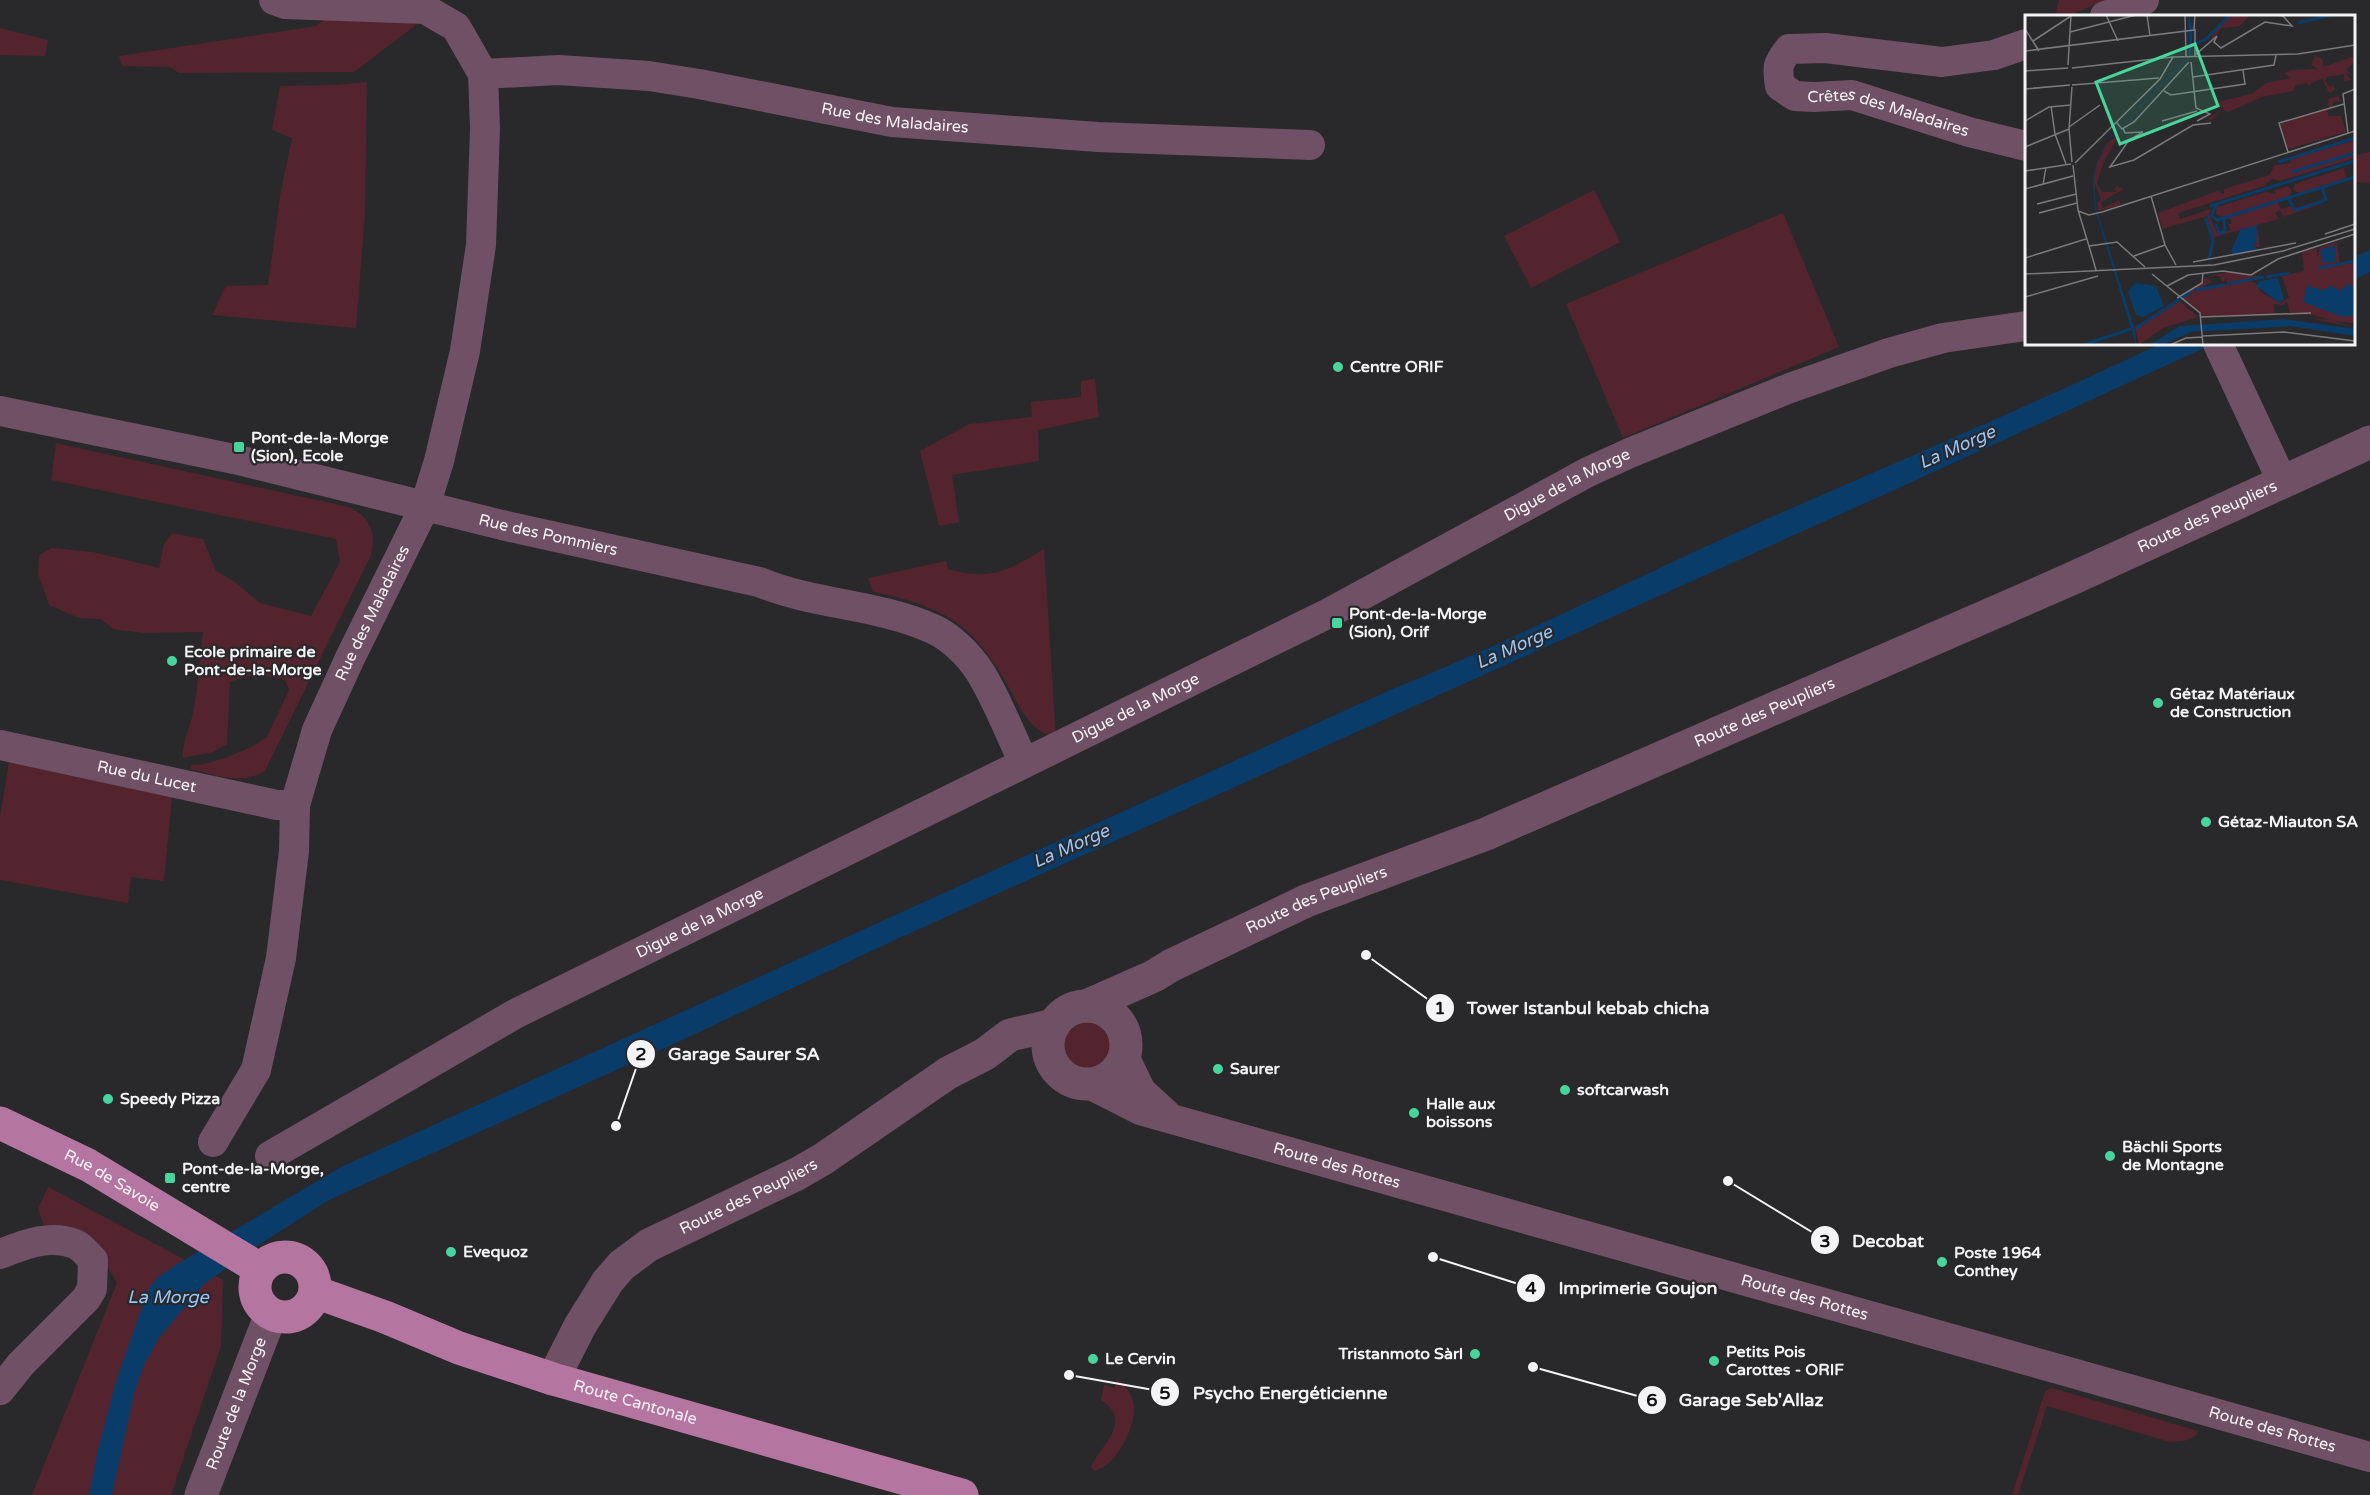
<svg xmlns="http://www.w3.org/2000/svg" width="2370" height="1495" font-family="'Varela Round',sans-serif">
<style>
.green{fill:#53242e}
.water{fill:#0a3c69}
.lines{fill:none;stroke-linecap:round;stroke-linejoin:round}
.minor{stroke:#6f5065;stroke-width:30}
.tertiary{stroke:#6f5065;stroke-width:33}
.primary{stroke:#b475a1;stroke-width:33}
.poi-dot{fill:#48d49d;stroke:#29282b;stroke-width:2}
.labels{text-anchor:middle;dominant-baseline:central;stroke-width:4.5;stroke-linejoin:round;paint-order:stroke}
.street-label{font-size:16px;fill:#f4f3f5;stroke:#29282b}
.poi-label{font-size:16px;font-weight:bold;fill:#f4f3f5;stroke:#29282b;text-anchor:start}
.water-label{font-size:18px;font-style:italic;fill:#97c6f9;stroke:#29282b}
.inset-river{fill:none;stroke:#0a3c69;stroke-width:3}
.inset-road{fill:none;stroke:#7a797c;stroke-width:1.5}
.view{fill:#48d49d;fill-opacity:0.15;stroke:#48d49d;stroke-width:3}
.inset-edge{fill:none;stroke:#f4f3f5;stroke-width:3}
.leader{fill:none;stroke:#f4f3f5;stroke-width:2}
.callout-dot{fill:#f4f3f5;stroke:#29282b;stroke-width:2}
.mark-label{font-size:18px;text-anchor:middle;font-weight:bold;fill:#111}
.callout-label{font-size:18px;text-anchor:middle;font-weight:bold;fill:#f4f3f5;stroke:#29282b;stroke-width:4.5;stroke-linejoin:round;paint-order:stroke}
</style>
<rect width="100%" height="100%" fill="#29282b"/>
<g class="green">
<path d="M2059,0H2106L2068,16H2055Z"/>
<path d="M328,17L407,19L416,25L354,72L179,73L170,67L122,66L119,56L316,26Z"/>
<path d="M0,28L48,40L45,56L0,55Z"/>
<path d="M367,82L365,214L356,328L212,315L226,286L268,285L280,196L292,138L272,130L280,86L334,85Z"/>
<path d="M2370,152V183L2354,182V156Z"/>
<path d="M1594,190L1620,242L1531,288L1504,236Z"/>
<path d="M1783,213L1839,347L1623,438L1566,304Z"/>
<path d="M1095,379L1099,417L1038,430L1039,461L952,475L959,522L939,526L920,451L969,424L1032,417L1031,402L1081,397V381Z"/>
<path d="M56,443L349,507C370,517 377,533 371,555L265,771C240,786 217,775 191,769V765L204,764L228,757L251,747L267,737L289,690L285,680C264,674 250,674 230,682L227,744L213,752L183,758C181,744 192,723 194,708C199,682 199,657 203,632L143,633L113,629L101,619L79,618L49,605L38,574L39,555L52,548L93,552L159,568L164,544L172,533L203,539L216,571L235,582L260,603L311,616L340,562L336,539L51,480Z"/>
<path d="M1044,549L1056,737C1027,732 1016,699 1003,677C994,662 982,646 969,633C945,609 905,598 873,592L868,578L946,561L948,569C990,581 1008,571 1044,549Z"/>
<path d="M9,761L172,797L164,881L131,877L128,903L0,880V818Z"/>
<circle cx="1087" cy="1045" r="24"/>
<path d="M48,1187L223,1280L221,1346L171,1495H32L117,1283L91,1240L45,1228L38,1209Z"/>
<path d="M1117,1379C1123,1384 1129,1390 1132,1397C1141,1419 1118,1466 1094,1471L1091,1467C1101,1445 1134,1421 1101,1400L1104,1385L1115,1388Z"/>
<path d="M2052,1388L2198,1431L2196,1436L2184,1441L2170,1442L2047,1406L2018,1495H2012L2044,1394L2047,1390Z"/>
</g>
<g class="water">
<path d="M2370,250V272L2354,279V257Z"/>
<path d="M2160,344H2213L1901,487L897,939L678,1042L329,1200L257,1246L203,1285L159,1338L144,1365L134,1394L112,1495H89L98,1449L117,1378L148,1290L157,1278L174,1266L341,1167L1390,690C1502,645 1610,590 1720,540C1867,474 2015,413 2160,344Z"/>
</g>
<g class="lines">
<g class="minor">
<path d="M2105,16L2132,7L2144,0"/>
<path id="s1" d="M2026,44L1994,55L1942,62L1825,48L1789,49C1777,64 1777,67 1780,86L1795,96L1814,97L1852,95L1969,132L2026,146"/>
<path id="s2" d="M483,74L559,70L649,76L699,84L892,122L1098,137L1310,145"/>
<path d="M2218,344L2283,483"/>
<path id="s3" d="M0,411L234,459L502,525L759,582C815,605 878,604 933,629C951,637 969,655 980,672C997,699 1010,734 1024,763"/>
<path id="s4" d="M0,745L277,805H295"/>
<path d="M1124,1056L1141,1091L1166,1114"/>
<path id="s5" d="M1087,1083L1140,1110L2370,1457"/>
<path id="s6" d="M213,1142L256,1070L281,958L294,851L295,805L317,730L350,658L425,506L439,461L465,351L481,245L485,129L483,74L456,27L425,9L285,4L274,0"/>
<path id="s7" d="M270,1156L515,1014L1329,613L1588,472L1632,452L1790,388L1889,353L1943,338L2026,326"/>
<path d="M0,1254C24,1245 49,1234 75,1244C82,1247 88,1255 93,1260L92,1289L86,1299L21,1364L0,1390"/>
</g>
<g class="tertiary">
<path id="s8" d="M1086,1006L1154,976L1170,966L1306,901L1486,834L2071,579L2370,442"/>
<circle cx="1087" cy="1045" r="39"/>
<path id="s9" d="M553,1379L580,1326L608,1281L622,1265L649,1245L797,1174L823,1159L948,1073L985,1054L1010,1035L1054,1025"/>
<path id="s10" d="M201,1495L271,1314"/>
</g>
<g class="primary">
<path id="s11" d="M0,1123L88,1165L260,1269"/>
<circle cx="285" cy="1287" r="30"/>
<path id="s12" d="M315,1292L385,1317L459,1348L553,1379L962,1495"/>
</g>
</g>
<g class="poi-dot">
<circle cx="1338" cy="367" r="6"/>
<rect x="233" y="441" width="12" height="12" rx="3"/>
<rect x="1331" y="617" width="12" height="12" rx="3"/>
<circle cx="172" cy="661" r="6"/>
<circle cx="2158" cy="703" r="6"/>
<circle cx="2206" cy="822" r="6"/>
<circle cx="1218" cy="1069" r="6"/>
<circle cx="1565" cy="1090" r="6"/>
<circle cx="108" cy="1099" r="6"/>
<circle cx="1414" cy="1113" r="6"/>
<circle cx="2110" cy="1156" r="6"/>
<rect x="164" y="1172" width="12" height="12" rx="3"/>
<circle cx="451" cy="1252" r="6"/>
<circle cx="1942" cy="1262" r="6"/>
<circle cx="1475" cy="1354" r="6"/>
<circle cx="1093" cy="1359" r="6"/>
<circle cx="1714" cy="1361" r="6"/>
</g>
<g class="labels">
<g class="street-label">
<text stroke="none"><textPath href="#s1" startOffset="394">Crêtes des Maladaires</textPath></text>
<text stroke="none"><textPath href="#s2" startOffset="416">Rue des Maladaires</textPath></text>
<text stroke="none"><textPath href="#s7" startOffset="1461">Digue de la Morge</textPath></text>
<text stroke="none"><textPath href="#s8" startOffset="1224">Route des Peupliers</textPath></text>
<text stroke="none"><textPath href="#s3" startOffset="562">Rue des Pommiers</textPath></text>
<text stroke="none"><textPath href="#s6" startOffset="560">Rue des Maladaires</textPath></text>
<text stroke="none"><textPath href="#s7" startOffset="975">Digue de la Morge</textPath></text>
<text stroke="none"><textPath href="#s8" startOffset="740">Route des Peupliers</textPath></text>
<text stroke="none"><textPath href="#s4" startOffset="150">Rue du Lucet</textPath></text>
<text stroke="none"><textPath href="#s8" startOffset="254">Route des Peupliers</textPath></text>
<text stroke="none"><textPath href="#s7" startOffset="489">Digue de la Morge</textPath></text>
<text stroke="none"><textPath href="#s5" startOffset="264">Route des Rottes</textPath></text>
<text stroke="none"><textPath href="#s11" startOffset="126">Rue de Savoie</textPath></text>
<text stroke="none"><textPath href="#s9" startOffset="278">Route des Peupliers</textPath></text>
<text stroke="none"><textPath href="#s5" startOffset="750">Route des Rottes</textPath></text>
<text stroke="none"><textPath href="#s12" startOffset="339">Route Cantonale</textPath></text>
<text stroke="none"><textPath href="#s10" startOffset="98">Route de la Morge</textPath></text>
<text stroke="none"><textPath href="#s5" startOffset="1236">Route des Rottes</textPath></text>
</g>
<g class="poi-label">
<text x="1350" y="367">Centre ORIF</text>
<text x="251" y="438">Pont-de-la-Morge<tspan x="251" dy="18">(Sion), Ecole</tspan></text>
<text x="1349" y="614">Pont-de-la-Morge<tspan x="1349" dy="18">(Sion), Orif</tspan></text>
<text x="184" y="652">Ecole primaire de<tspan x="184" dy="18">Pont-de-la-Morge</tspan></text>
<text x="2170" y="694">Gétaz Matériaux<tspan x="2170" dy="18">de Construction</tspan></text>
<text x="2218" y="822">Gétaz-Miauton SA</text>
<text x="1230" y="1069">Saurer</text>
<text x="1577" y="1090">softcarwash</text>
<text x="120" y="1099">Speedy Pizza</text>
<text x="1426" y="1104">Halle aux<tspan x="1426" dy="18">boissons</tspan></text>
<text x="2122" y="1147">Bächli Sports<tspan x="2122" dy="18">de Montagne</tspan></text>
<text x="182" y="1169">Pont-de-la-Morge,<tspan x="182" dy="18">centre</tspan></text>
<text x="463" y="1252">Evequoz</text>
<text x="1954" y="1253">Poste 1964<tspan x="1954" dy="18">Conthey</tspan></text>
<text x="1726" y="1352">Petits Pois<tspan x="1726" dy="18">Carottes - ORIF</tspan></text>
<text x="1463" y="1354" text-anchor="end">Tristanmoto Sàrl</text>
<text x="1105" y="1359">Le Cervin</text>
</g>
<g class="water-label">
<text transform="translate(1957 447) rotate(-24)">La Morge</text>
<text transform="translate(1514 647) rotate(-24)">La Morge</text>
<text transform="translate(1071 846) rotate(-24)">La Morge</text>
<text x="168" y="1297">La Morge</text>
</g>
</g>
<g transform="translate(2025 15)">
<rect width="330" height="330" fill="#29282b"/>
<path d="M206,0H225L215,11L196,13L190,22L194,23L185,25L191,13ZM290,40L298,45V52L330,41V47L321,55L327,60L320,58L327,65L319,66V59L302,62L300,66L305,72L308,69L310,75L304,78L297,63L282,71L283,68L271,70L268,76L237,82L203,97L197,94L189,102H193L177,108L199,93L191,90L196,86L227,79L241,68L265,63L259,58L266,55L293,54L286,50ZM316,80L313,82L317,86L308,87V92L302,96L304,101H316L321,117L263,134L255,109L304,93L303,84ZM95,119L79,146L72,168L77,177H92L89,174L92,171L99,174L76,187L78,193L94,185L96,190L73,196L72,188L76,185L70,169V179L68,174L71,150L82,128ZM330,125V143L255,166L246,164L239,171L153,198L155,204L186,194L184,200L193,219L206,215L203,209H206V204H200L253,187L256,194L266,191L270,196L302,187L258,202L255,195L250,198L254,204L232,210L235,232H228L232,227L231,214L212,234L219,214L228,211L190,222L186,244L189,226L182,201L137,214L133,198L192,176L199,179V174L244,160L250,150L266,148V144ZM319,153L322,163L275,178L268,175L270,169ZM263,171L267,176L265,181L197,202L191,199L192,192L241,177L251,179L249,176ZM312,227L315,248L330,247V308L307,306L330,312L287,304L306,305L288,300L265,299L262,287L257,290L249,289L250,299L179,301L155,284L181,263L187,266L176,273L218,267L202,269L201,262L198,268L195,261L183,262L201,257L240,262L225,266L231,268L236,277L256,288L264,282L257,261L279,256L277,237L291,233L293,241L295,232ZM152,284L173,302L138,313L114,330L110,312Z" fill="#53242e"/>
<path d="M163,0L168,12L166,40L85,124L69,158L71,193L110,315L111,330L69,190L68,159L85,123L164,41ZM232,210V227L228,231L233,234L206,241L219,214ZM310,230L303,240L311,231L310,247H298L295,235ZM253,263L259,284L255,288L231,271L235,266ZM110,268L131,271L139,291L118,302L111,300L103,277ZM323,269L330,272V300L318,302L278,287L282,271L298,275L307,271L315,276ZM260,304L330,314V321L266,311L166,317L136,330H124L155,311Z" fill="#0a3c69"/>
<path class="inset-river" d="M273,8L306,0M172,28L181,24L205,0M253,147L330,123M267,157L330,138M263,183L270,195L301,185L297,172M192,189L186,201L192,205L330,162M185,191L330,146M181,203L188,226L184,244M191,209L194,218L200,216L199,204M207,237L218,213M293,253L330,246M241,262L264,258M202,269L239,262M169,275L200,270M111,313L166,277M58,330L106,314"/>
<path class="inset-road" d="M81,0L93,26M122,0L125,21M160,0L161,41M0,14L14,36M170,14V40L192,21L189,27L196,33L240,7L267,11L258,1L251,0M45,17L111,0M8,26L46,1M0,36L169,15L170,0M166,47L171,93L185,99L172,106M43,50L46,0M47,53L148,42L273,39L330,30M0,56L43,53M168,62L249,50L251,40M47,70L134,63M47,72L44,114L47,147M0,74L45,70M139,76L146,80L220,69L218,55M26,91L30,119L41,149M0,106L24,92L46,90M137,106L172,96M91,107L97,114L109,107L164,47M44,112L75,90M98,113L100,118L118,117L104,125L85,152L109,145L168,110L186,108M323,118L318,79L330,74M0,132L44,114M263,137L254,108L319,89M50,148L135,64L148,42M48,150L53,195L64,231M0,156L46,149M18,170L21,152M0,174L48,161M126,181L140,230L151,250M12,189L51,179M53,196L64,200L77,197L330,116M14,198L52,188M300,219L330,209M64,231L92,227L120,252M64,231L71,255M109,241L140,230M0,243L61,224M168,247L271,228M0,259L189,250L258,236L330,214M127,259L175,298L178,330M142,271L163,260L198,256L226,260L253,244L330,219M0,282L73,261M152,283L177,268L178,258M176,302L286,298M178,321L259,317L330,326M145,330L161,323L178,322"/>
<path class="view" d="M170,29L193,91L95,129L71,67Z"/>
<rect width="330" height="330" class="inset-edge"/>
</g>
<path class="leader" d="M1366 955L1440 1008M616 1126L641 1054M1728 1181L1825 1240M1433 1257L1531 1288M1069 1375L1165 1392M1533 1367L1652 1400"/>
<g class="callout-dot">
<circle cx="1366" cy="955" r="6"/>
<circle cx="616" cy="1126" r="6"/>
<circle cx="1728" cy="1181" r="6"/>
<circle cx="1433" cy="1257" r="6"/>
<circle cx="1069" cy="1375" r="6"/>
<circle cx="1533" cy="1367" r="6"/>
<circle cx="1440" cy="1008" r="15"/>
<circle cx="641" cy="1054" r="15"/>
<circle cx="1825" cy="1240" r="15"/>
<circle cx="1531" cy="1288" r="15"/>
<circle cx="1165" cy="1392" r="15"/>
<circle cx="1652" cy="1400" r="15"/>
</g>
<g class="mark-label">
<text x="1440" y="1014">1</text>
<text x="641" y="1060">2</text>
<text x="1825" y="1247">3</text>
<text x="1531" y="1294">4</text>
<text x="1165" y="1399">5</text>
<text x="1652" y="1406">6</text>
</g>
<g class="callout-label">
<text x="1588" y="1014">Tower Istanbul kebab chicha</text>
<text x="744" y="1060">Garage Saurer SA</text>
<text x="1888" y="1247">Decobat</text>
<text x="1638" y="1294">Imprimerie Goujon</text>
<text x="1290" y="1399">Psycho Energéticienne</text>
<text x="1751" y="1406">Garage Seb'Allaz</text>
</g>
</svg>
